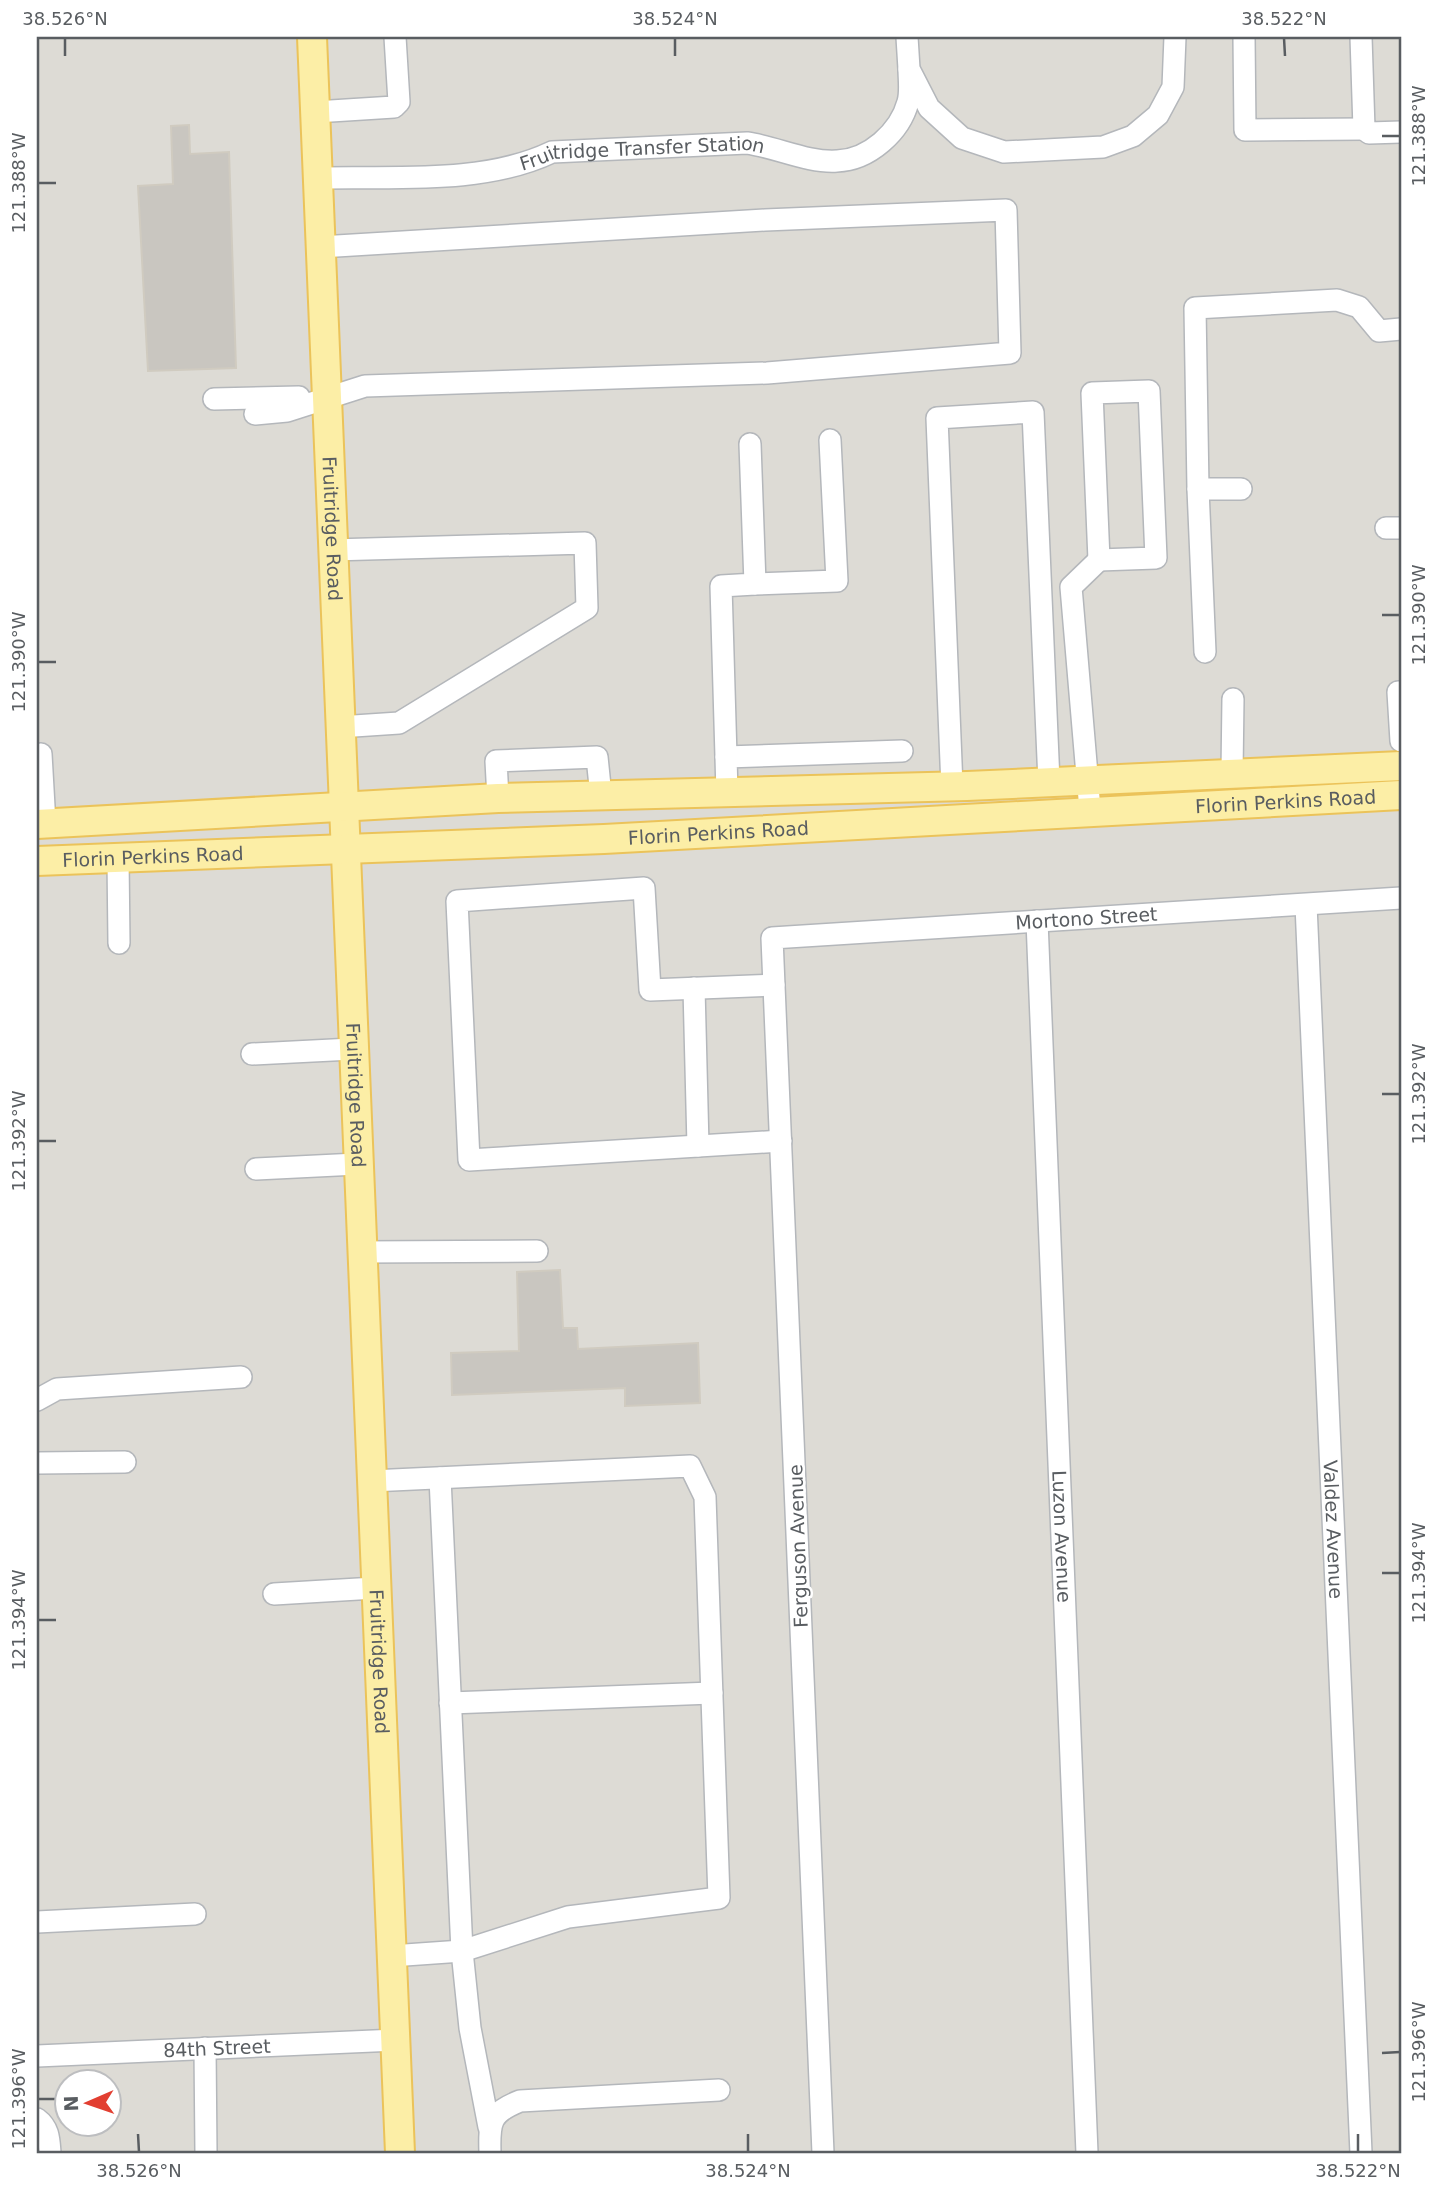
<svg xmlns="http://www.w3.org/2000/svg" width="1438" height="2190" font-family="'DejaVu Sans',sans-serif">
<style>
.industrial{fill:#dddbd5;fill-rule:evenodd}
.building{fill:#c9c6c0;stroke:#d0cbc0;stroke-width:2}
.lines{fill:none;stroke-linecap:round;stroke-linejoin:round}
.minor-casing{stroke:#b4b7bb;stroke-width:24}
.major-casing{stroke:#ebc35a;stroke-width:32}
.minor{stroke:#fff;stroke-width:21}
.major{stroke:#fceea6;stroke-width:28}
.ticks{fill:none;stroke:#595d61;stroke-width:2.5}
.labels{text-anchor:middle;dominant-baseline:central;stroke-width:5;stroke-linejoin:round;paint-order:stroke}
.street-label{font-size:19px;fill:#595d61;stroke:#fff}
.neatline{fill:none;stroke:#595d61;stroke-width:2.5}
.ticks-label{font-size:18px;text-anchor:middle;fill:#595d61}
</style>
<rect width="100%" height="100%" fill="#eceae1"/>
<path class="industrial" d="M37,37H1401V2153H37ZM66,2082H108V2124H66Z"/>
<g class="building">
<path d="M189,125L190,154L229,152L236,368L148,371L138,186L173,184L171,126Z"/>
<path d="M560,1270L563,1328H577L578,1349L698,1343L700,1403L625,1406V1388L452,1395L451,1353L519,1351L517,1272Z"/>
</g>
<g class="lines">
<g class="minor-casing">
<g id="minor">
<path d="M907,37L909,69L929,108L962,138L1004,152L1103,147L1133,136L1158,115L1173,87L1175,37"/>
<path d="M1244,37L1245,130L1364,129"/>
<path d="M1361,37L1364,129L1369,133L1401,132"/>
<path d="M315,112L394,107L399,102L395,37"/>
<path id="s1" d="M318,178C393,176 483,185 552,152L747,143C776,147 808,163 837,161C869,160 900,132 908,102C911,92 909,79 909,69"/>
<path d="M1149,391L1156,558L1099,560L1092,393Z"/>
<path d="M214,399L299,397"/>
<path d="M255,414L287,411L365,386L767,373L1010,353L1006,210L765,220L320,247"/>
<path d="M1198,489L1205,652"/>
<path d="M1241,489H1198L1195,308L1337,300L1359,307L1379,331L1401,329"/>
<path d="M1386,528H1401"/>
<path d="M332,550L585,543L587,608L399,723L339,727"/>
<path d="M755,584L837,581L830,440"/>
<path d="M1401,692H1398L1401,741"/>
<path d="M41,754L45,824"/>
<path d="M726,757L721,586L755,584L750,444"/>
<path d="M1232,772L1233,699"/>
<path d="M952,787L937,418L1033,412L1049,782"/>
<path d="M727,793L726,757L902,751"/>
<path d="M498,798L496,761L597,757L601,796"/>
<path d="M1090,810L1071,587L1099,560"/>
<path d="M118,859L119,943"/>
<path id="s2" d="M1306,905L1361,2153"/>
<path id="s3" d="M1037,921L1087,2153"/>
<path d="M774,985L650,990L644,888L457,901L469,1160L781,1141"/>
<path d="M694,988L698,1146"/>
<path d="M252,1054L352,1049"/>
<path d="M256,1169L357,1164"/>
<path d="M361,1252L537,1251"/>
<path d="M37,1400L57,1389L241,1377"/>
<path d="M37,1463L125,1462"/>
<path d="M440,1478L462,1951L470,2028L489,2127"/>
<path d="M371,1481L690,1466L705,1497L719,1898L568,1917L462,1951L391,1956"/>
<path d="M274,1594L375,1588"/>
<path d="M450,1703L712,1693"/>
<path d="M37,1922L195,1914"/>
<path d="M205,2048L206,2153"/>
<path id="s4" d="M37,2056L396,2040"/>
<path d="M37,2119C49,2128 49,2139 50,2153"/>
<path d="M490,2153C489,2122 490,2113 520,2101L719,2090"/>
<path id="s5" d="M823,2153L772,938L1401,898"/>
</g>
</g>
<g class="major-casing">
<g id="major">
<path id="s6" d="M312,37L400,2153"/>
<path d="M37,824L498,798L967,786L1401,766"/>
<path id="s7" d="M37,861L604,839L1401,795"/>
</g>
</g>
<use href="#minor" class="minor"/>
<use href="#major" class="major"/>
</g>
<path class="ticks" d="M65,38V56M675,38V56M1284,38L1285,56M1382,136H1400M38,183H56M1382,615H1400M38,662H56M1382,1094H1400M38,1141H56M1382,1573H1400M38,1620H56M1382,2053L1400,2052M38,2099H56M138,2134L139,2152M748,2134V2152M1358,2134V2152"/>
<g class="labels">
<g class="street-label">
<text stroke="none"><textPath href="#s1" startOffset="327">Fruitridge Transfer Station</textPath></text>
<text stroke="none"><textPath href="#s6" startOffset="492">Fruitridge Road</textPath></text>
<text stroke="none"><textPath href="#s7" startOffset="1250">Florin Perkins Road</textPath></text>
<text stroke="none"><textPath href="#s7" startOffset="682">Florin Perkins Road</textPath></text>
<text stroke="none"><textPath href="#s7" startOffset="116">Florin Perkins Road</textPath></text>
<text stroke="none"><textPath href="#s5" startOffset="1531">Mortono Street</textPath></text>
<text stroke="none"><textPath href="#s6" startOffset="1059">Fruitridge Road</textPath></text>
<text stroke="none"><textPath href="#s2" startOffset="625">Valdez Avenue</textPath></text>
<text stroke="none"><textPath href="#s3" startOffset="616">Luzon Avenue</textPath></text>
<text transform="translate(798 1546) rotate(-92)">Ferguson Avenue</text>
<text stroke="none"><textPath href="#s6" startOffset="1626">Fruitridge Road</textPath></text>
<text stroke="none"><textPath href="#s4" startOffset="180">84th Street</textPath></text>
</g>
</g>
<rect width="1438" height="2190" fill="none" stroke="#ffffff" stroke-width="77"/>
<g transform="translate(88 2103) rotate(268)"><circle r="33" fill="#ffffff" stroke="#bdbec0" stroke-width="2"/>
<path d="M0-5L12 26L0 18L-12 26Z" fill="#e23f31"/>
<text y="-10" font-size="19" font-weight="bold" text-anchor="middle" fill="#595d61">N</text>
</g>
<rect x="38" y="38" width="1362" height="2114" class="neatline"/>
<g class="ticks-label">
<text x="65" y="25">38.526°N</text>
<text x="675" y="25">38.524°N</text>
<text x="1284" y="25">38.522°N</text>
<text transform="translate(1419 136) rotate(-90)" y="6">121.388°W</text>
<text transform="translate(19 183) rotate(-90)" y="6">121.388°W</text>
<text transform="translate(1419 615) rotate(-90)" y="6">121.390°W</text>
<text transform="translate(19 662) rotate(-90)" y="6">121.390°W</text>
<text transform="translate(1419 1094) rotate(-90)" y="6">121.392°W</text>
<text transform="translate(19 1141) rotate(-90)" y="6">121.392°W</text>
<text transform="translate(1419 1573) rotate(-90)" y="6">121.394°W</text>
<text transform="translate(19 1620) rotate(-90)" y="6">121.394°W</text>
<text transform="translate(1419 2052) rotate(-90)" y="6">121.396°W</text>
<text transform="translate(19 2099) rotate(-90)" y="6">121.396°W</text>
<text x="139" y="2177">38.526°N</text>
<text x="748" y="2177">38.524°N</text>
<text x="1358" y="2177">38.522°N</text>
</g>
</svg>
